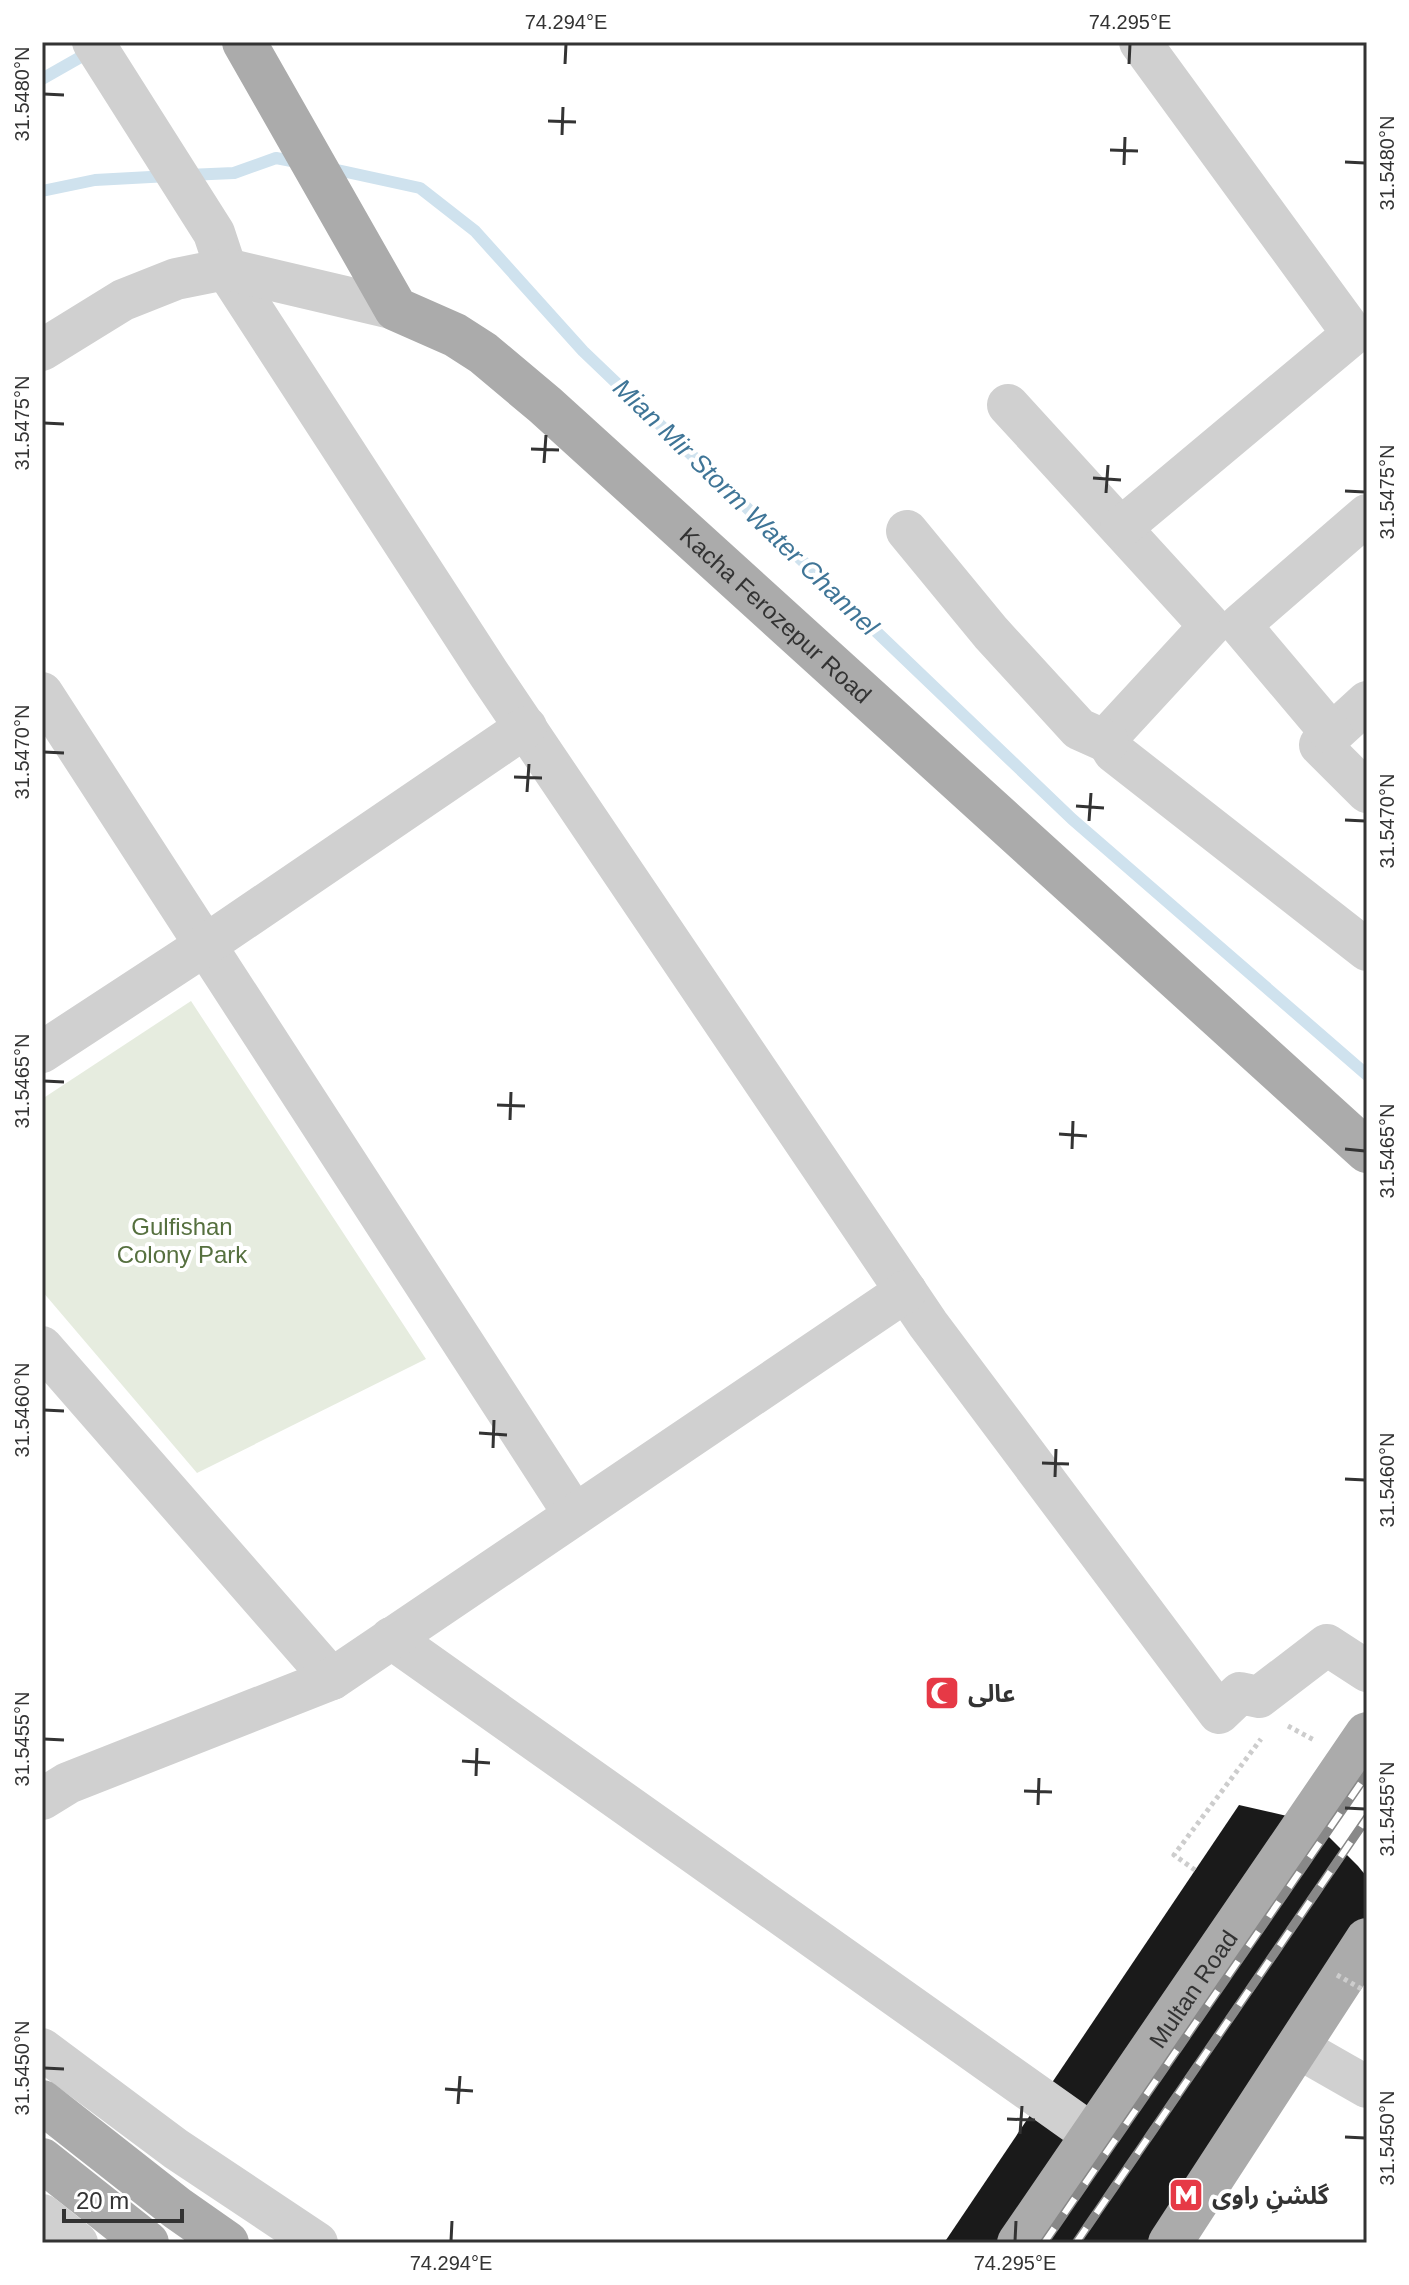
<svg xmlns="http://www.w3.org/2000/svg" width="1409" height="2285" font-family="Helvetica,'Noto Sans Arabic',sans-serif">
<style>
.green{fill:#e6ecdf}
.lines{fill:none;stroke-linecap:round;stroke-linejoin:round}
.stream{stroke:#cfe2ee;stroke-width:12}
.building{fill:#1a1a1a}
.path{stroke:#cdcdcd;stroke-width:5;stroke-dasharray:4 4;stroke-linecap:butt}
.minor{stroke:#d0d0d0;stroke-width:42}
.major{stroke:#ababab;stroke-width:44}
.rail-casing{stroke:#888;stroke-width:9}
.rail{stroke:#fff;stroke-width:6;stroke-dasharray:18;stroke-linecap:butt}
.path-bridge{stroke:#cdcdcd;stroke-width:5;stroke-dasharray:4 4;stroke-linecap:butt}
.ticks{fill:none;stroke:#333;stroke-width:3}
.labels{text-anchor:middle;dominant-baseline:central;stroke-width:8;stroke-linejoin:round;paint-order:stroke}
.street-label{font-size:24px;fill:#333;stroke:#fff}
.park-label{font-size:24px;fill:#56703f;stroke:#fff}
.poi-label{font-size:24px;font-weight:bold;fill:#333;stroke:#fff;text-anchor:start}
.water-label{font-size:26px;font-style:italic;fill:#3f7597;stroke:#fff}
.neatline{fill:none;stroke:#333;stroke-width:3}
.ticks-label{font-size:20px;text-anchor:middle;fill:#333}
</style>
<rect width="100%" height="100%" fill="#fff"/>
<path class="green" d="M191,1001L426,1359L197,1473L42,1291V1099Z"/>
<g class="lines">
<g class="stream">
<path d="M42,79L93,50"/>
<path d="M328,168L420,188L475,231L583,351L1072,819L1367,1075"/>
<path d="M188,175L234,173L276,158L302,163"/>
<path d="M42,191L95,180L169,176"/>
</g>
</g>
<path class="building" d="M1239,1805L1287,1816L1310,1825L1328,1836L1358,1866L1367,1877V1932L1157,2243H944Z"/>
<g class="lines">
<g class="path">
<path d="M1288,1726L1314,1740"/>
<path d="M1195,1870L1174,1855L1261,1739"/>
</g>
<g class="minor">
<path d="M93,42L214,233L226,269L489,674L928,1324L1219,1713L1240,1693L1259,1697L1327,1645L1367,1671"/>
<path d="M42,350L123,300L176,279L226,269L396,309"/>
<path d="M1008,405L1210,626L1115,729L1108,742L1114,752L1367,950"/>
<path d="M1121,528L1353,334L1140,42"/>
<path d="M907,531L991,633L1079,729L1108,742"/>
<path d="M42,693L574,1514"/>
<path d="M1367,702L1320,745L1367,792"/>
<path d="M1332,734L1240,625L1367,515"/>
<path d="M42,1052L207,944L526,727"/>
<path d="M42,1347L332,1679"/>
<path d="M391,1638L1091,2134"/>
<path d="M42,1799L68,1783L332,1679L906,1291"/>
<path d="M1297,2047L1367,2087"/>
<path d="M42,2049L176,2149L317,2243"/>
<path d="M42,2215L77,2243"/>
</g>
<g class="major">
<path id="s1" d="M244,42L396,309L455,335L483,353L545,405L1367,1151"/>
<path d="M42,2102L177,2208L227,2243"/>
<path d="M42,2160L147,2243"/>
<path id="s2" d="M1019,2243L1367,1734"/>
<path d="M1170,2243L1367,1940"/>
</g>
<g class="rail-casing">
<g id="rail">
<path d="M1044,2243L1367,1774"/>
<path d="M1076,2243L1367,1818"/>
</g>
</g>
<use href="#rail" class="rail"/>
<path class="path-bridge" d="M1337,1975L1367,1992"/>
</g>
<path class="ticks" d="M565,64L566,44M1129,64L1130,44M44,94L64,95M548,121L576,122M562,135L563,107M1110,150L1138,151M1345,162L1365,163M1124,165L1125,137M44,423L64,424M531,449L559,450M544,463L546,435M1093,478L1121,480M1345,491L1365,492M1106,493L1108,465M44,752L64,753M514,777L542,778M527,792L529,764M1076,806L1104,808M1345,820L1365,821M1089,821L1091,793M44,1081L64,1082M497,1105L525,1106M510,1120L511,1092M1059,1134L1087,1136M1072,1149L1073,1121M1345,1149L1365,1151M44,1410L64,1411M479,1433L507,1435M493,1448L494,1420M1042,1463L1069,1464M1055,1477L1056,1449M1345,1479L1365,1480M44,1739L64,1740M462,1761L490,1763M476,1776L477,1748M1024,1791L1052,1792M1038,1805L1039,1778M1345,1808L1365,1809M44,2068L64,2069M445,2089L473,2091M458,2104L460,2076M1007,2119L1035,2120M1020,2134L1022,2106M1345,2137L1365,2138M451,2241L452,2221M1015,2241L1016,2221"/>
<defs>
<g id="mosque-square" transform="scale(1.8)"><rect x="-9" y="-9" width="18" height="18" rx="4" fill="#e63946" stroke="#fff"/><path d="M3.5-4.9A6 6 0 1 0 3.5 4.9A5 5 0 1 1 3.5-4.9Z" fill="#fff"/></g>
<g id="metro-square" transform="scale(1.8)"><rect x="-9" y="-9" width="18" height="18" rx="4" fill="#e63946" stroke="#fff"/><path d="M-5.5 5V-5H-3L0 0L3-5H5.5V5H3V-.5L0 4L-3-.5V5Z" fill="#fff"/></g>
</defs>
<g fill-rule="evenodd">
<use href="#mosque-square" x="942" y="1693"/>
<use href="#metro-square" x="1186" y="2195"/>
</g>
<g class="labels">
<g class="street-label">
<text stroke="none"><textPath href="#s1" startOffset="798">Kacha Ferozepur Road</textPath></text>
<text stroke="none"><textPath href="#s2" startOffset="308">Multan Road</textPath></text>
</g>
<g class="park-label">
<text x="182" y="1226">Gulfishan<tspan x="182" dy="28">Colony Park</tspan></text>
</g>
<g class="poi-label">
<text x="968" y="1693">عالی</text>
<text x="1212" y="2195">گلشنِ راوی</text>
</g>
<g class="water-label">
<text transform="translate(746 507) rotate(44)">Mian Mir Storm Water Channel</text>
</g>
</g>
<rect width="1409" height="2285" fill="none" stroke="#ffffff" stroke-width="88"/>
<path d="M64 2209v12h118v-12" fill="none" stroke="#333333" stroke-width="4"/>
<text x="76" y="2209" font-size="24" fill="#333333" stroke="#ffffff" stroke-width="6" paint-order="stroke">20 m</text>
<rect x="44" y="44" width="1321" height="2197" class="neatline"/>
<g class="ticks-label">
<text x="566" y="29">74.294°E</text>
<text x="1130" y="29">74.295°E</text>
<text transform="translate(22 94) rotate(-90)" y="7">31.5480°N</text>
<text transform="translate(1387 163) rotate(-90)" y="7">31.5480°N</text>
<text transform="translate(22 423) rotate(-90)" y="7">31.5475°N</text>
<text transform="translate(1387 492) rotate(-90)" y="7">31.5475°N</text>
<text transform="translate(22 752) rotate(-90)" y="7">31.5470°N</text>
<text transform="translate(1387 821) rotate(-90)" y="7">31.5470°N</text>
<text transform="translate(22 1081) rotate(-90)" y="7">31.5465°N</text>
<text transform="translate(1387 1151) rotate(-90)" y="7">31.5465°N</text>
<text transform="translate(22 1410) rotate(-90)" y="7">31.5460°N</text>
<text transform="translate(1387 1480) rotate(-90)" y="7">31.5460°N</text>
<text transform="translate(22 1739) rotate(-90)" y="7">31.5455°N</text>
<text transform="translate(1387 1809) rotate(-90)" y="7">31.5455°N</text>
<text transform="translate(22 2068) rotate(-90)" y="7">31.5450°N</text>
<text transform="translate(1387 2138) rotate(-90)" y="7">31.5450°N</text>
<text x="451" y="2270">74.294°E</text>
<text x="1015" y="2270">74.295°E</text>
</g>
</svg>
